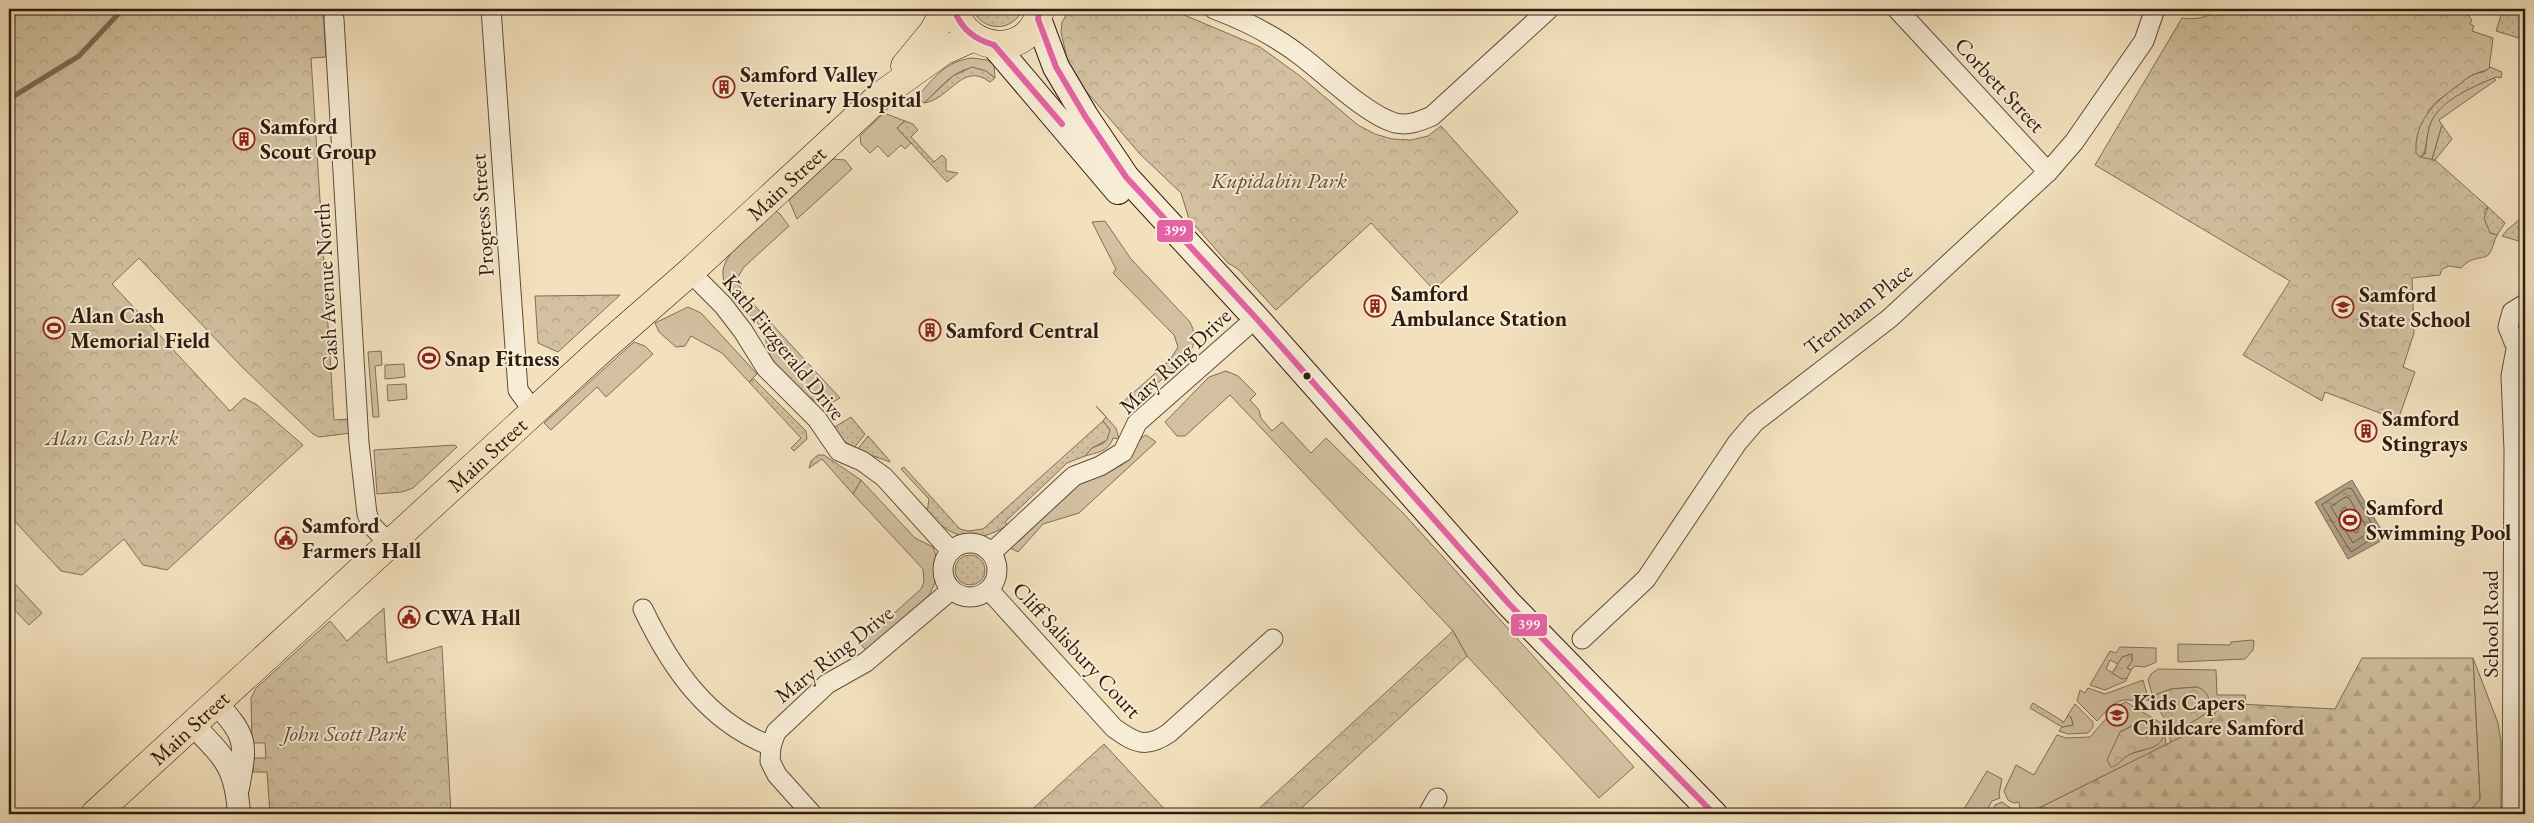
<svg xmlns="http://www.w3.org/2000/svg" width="2534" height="823" font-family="'EB Garamond',serif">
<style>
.grass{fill:#d2c0a0;stroke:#806e58;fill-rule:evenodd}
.forest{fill:url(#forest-firs);stroke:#806e58}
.park{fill:url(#park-crowns);stroke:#806e58}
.garden{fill:url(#garden-dots);stroke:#806e58}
.water{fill:url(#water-ripples);stroke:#7c6a54}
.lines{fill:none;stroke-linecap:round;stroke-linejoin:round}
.shore{stroke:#705d48;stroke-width:1}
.stream{stroke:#7c6a54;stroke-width:5}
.minor-casing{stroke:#604d3b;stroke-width:21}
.tertiary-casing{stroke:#604d3b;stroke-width:24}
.secondary-casing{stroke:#2f1c0f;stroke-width:28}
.primary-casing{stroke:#2f1c0f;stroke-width:29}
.minor{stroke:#f7ecd5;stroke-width:19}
.tertiary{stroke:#f7ecd5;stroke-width:22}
.secondary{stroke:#f7ecd5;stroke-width:26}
.primary{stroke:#f3e1be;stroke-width:28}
.bus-1-casing{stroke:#f7ecd5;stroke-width:10}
.bus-1{stroke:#e463a4;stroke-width:6}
.bus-dot{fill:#2f1c0f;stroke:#f7ecd5;stroke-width:2}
.labels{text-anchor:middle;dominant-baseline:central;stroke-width:4;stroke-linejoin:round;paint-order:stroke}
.poi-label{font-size:22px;font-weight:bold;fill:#2f1c0f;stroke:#f7ecd5;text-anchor:start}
.street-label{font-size:22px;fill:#2f1c0f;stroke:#f7ecd5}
.park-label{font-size:22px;font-style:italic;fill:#604d3a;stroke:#f7ecd5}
.line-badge{stroke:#f7ecd5;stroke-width:2}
.badge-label{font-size:14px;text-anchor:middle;font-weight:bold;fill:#fff}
</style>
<defs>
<pattern id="forest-firs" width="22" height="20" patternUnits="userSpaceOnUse" patternTransform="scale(1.25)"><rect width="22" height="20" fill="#d2c0a0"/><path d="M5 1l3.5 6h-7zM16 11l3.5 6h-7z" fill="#b5a489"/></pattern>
<pattern id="park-crowns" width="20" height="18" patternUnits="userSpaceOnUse" patternTransform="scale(1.25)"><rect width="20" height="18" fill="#d2c0a0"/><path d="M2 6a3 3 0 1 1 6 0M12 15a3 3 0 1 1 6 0" fill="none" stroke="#b5a489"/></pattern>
<pattern id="garden-dots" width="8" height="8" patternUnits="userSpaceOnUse" patternTransform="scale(1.25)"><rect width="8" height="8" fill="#d2c0a0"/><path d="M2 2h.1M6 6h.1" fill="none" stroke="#b5a489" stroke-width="1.8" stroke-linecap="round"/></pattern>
<pattern id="water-ripples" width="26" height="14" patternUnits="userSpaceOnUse" patternTransform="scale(1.25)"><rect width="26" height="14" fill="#b09e82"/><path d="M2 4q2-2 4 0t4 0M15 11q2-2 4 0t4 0" fill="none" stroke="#908069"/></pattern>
</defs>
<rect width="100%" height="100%" fill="#f3e1be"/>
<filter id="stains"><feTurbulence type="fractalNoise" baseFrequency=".004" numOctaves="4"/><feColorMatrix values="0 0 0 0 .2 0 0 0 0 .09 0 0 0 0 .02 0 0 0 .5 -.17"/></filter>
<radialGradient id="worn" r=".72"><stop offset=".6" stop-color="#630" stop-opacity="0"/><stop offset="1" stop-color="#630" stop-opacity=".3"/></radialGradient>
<g class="grass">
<path d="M972,58L987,60L994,65L995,78C966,52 945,84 924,103L918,97C933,77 947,61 972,58Z"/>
<path d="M2493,78L2496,80L2439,120L2442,125L2432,160L2420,157L2425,154C2427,143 2427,129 2432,119C2444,98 2473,87 2493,78Z"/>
<path d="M884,113L905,121L897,128L911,143L905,149L901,145L888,157L878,146L870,153L861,144L860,136Z"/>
<path d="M833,159L845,160L852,169L797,219L789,200Z"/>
<path d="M776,211L780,214L789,226L744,267L736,280L745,295L840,398L827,405C809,403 778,372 770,355C766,347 766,334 761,327C748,311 721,294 723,271C725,250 761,225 776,211Z"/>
<path d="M1105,221L1131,259L1190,322C1196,334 1196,345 1187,356L1131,408L1123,402L1170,360L1178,347L1174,335L1113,273L1116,269L1092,222Z"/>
<path d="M688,307L701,313L757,374L749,382L722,353L691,336L685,346L676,347L659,332L655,323Z"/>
<path d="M634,342L645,346L653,354L606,397L597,387L551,430L544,423Z"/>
<path d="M381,351L382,365L375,366L379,417H373L368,352Z"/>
<path d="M404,364L405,377L385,379V365Z"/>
<path d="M1226,371L1238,376L1256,394L1250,400L1259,410L1261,418L1272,431L1282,422L1311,453L1326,438L1403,513L1634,767L1599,798L1467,656L1453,631L1230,395L1185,436H1177L1165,422L1209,377Z"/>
<path d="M406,384L407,399L388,401L387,385Z"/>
<path d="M1096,406L1116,428L1119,439L1113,438C1110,451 1096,453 1085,456L1092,448L1104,443L1110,430L1103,421L1106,417Z"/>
<path d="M1146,435L1156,442L1079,513L1043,524L1018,552L1010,548L1081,482L1122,465L1142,437Z"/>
<path d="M861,480L915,538L933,547C940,564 938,580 929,595L869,653L860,644L921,589L924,582L923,569L853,494Z"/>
<path d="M2252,640L2254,641L2253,650L2245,659L2178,662V644L2230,645L2231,642Z"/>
<path d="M2120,647L2156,648V662L2145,667L2135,666L2131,670L2127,668L2132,661V654L2122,657L2118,664L2110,660L2106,669L2122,678H2127L2126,681L2105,690L2090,685L2110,651L2116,653Z"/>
<path d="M2473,658L2498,723L2501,741V814H2467L2480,799Z"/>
<path d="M2158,669L2216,670L2217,695H2245L2246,705L2220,703L2211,722L2171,743L2167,727L2176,732L2207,713L2197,687L2171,689L2155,695L2154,700L2148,680L2151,674Z"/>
<path d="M2143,680L2149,701L2141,698L2138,699V702C2117,695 2110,707 2097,721L2077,701L2080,690L2085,693L2088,688L2105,694Z"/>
<path d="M2126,702L2161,723L2164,728L2166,745L2027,814H1961L1987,771L2002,779L1999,794L2000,798L1992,801L1986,812L1991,813L1995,805L2002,802L2013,810L2020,808L2019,802L2014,803L2008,800L2004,791L2016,765L2034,775L2057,735L2066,738L2090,737L2117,706ZM2137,723L2150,748L2127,755L2120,732Z"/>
<path d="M2075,704L2093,722V727L2088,733L2068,734L2059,731L2062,727L2073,725L2071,717L2068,715Z"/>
</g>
<path class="forest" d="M2362,658H2473L2480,799L2467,814H2027L2211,722L2220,703L2335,709Z"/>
<g class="park">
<path d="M9,9H323L326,57L311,58L334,420L349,419L351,433L319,437L313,434L243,368L139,258L112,284L230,411L244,398L257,405L303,445L167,570L143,565L124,539L82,575L61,571L9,515Z"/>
<path d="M1070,9H1170L1260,47L1300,76L1358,125L1375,134L1392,139L1411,140L1428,136L1441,126L1518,212L1434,290L1371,223L1276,310L1238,269L1228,263L1189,219L1181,193L1140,154L1079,83L1068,63L1061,32L1062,22Z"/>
<path d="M2221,9H2453L2465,11L2472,20L2470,24L2474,26L2472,31L2493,38L2489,69L2472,75L2436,102L2428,111L2420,157L2435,160L2488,207L2484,211L2494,234L2497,235C2494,240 2493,249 2489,254C2485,260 2472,255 2461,268L2449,266L2442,269L2440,275L2412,278L2414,333L2403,367L2415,372L2398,420L2325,392L2322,401L2243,355L2290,281L2095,165L2182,18C2198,20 2208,17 2221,9Z"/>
<path d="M620,295L558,352L538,343L535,296Z"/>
<path d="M455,445L457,447L413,488L402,492L377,494L374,450Z"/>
<path d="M9,577L42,613L29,625L9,604Z"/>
<path d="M384,608L387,663L442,646L451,814H270L267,772H253V758H266L265,743H252L251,698L256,688L330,621L347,641Z"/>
<path d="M1453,631L1467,656L1295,814H1253Z"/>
<path d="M2132,654V661L2127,668L2131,670L2127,678L2122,679L2112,673L2122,657Z"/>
<path d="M2197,687C2210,692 2211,702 2207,713L2176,732L2171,731L2154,700L2155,695L2171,689Z"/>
<path d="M2143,721L2154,724L2163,731C2165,752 2140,747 2127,756C2121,760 2118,766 2111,767L2107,760L2120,732Z"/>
<path d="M1104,744L1169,814H1027Z"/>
</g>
<g class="garden">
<path d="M972,9H1023C1012,33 983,32 972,9Z"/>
<path d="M2483,9H2521L2525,40L2496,31L2501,15Z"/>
<path d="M972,67L986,71L995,78L990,82C962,61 951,99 924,103L953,76Z"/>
<path d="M2490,67L2502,72L2501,78L2496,77C2475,86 2444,98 2432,120C2427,130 2427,143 2424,154L2420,157L2416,153C2414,122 2434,103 2457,86C2462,83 2467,77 2473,75C2479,72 2485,73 2490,67Z"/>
<path d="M905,121L913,124L918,130L911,137L934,162L942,155L946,159V171L958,173L947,182L897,128Z"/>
<path d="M2442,125L2452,139L2435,160H2432Z"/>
<path d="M2488,207L2505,223L2497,235L2490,233L2484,218Z"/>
<path d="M2525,215V243L2502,236L2507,230Z"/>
<path d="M754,379L806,431L807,439L794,451L791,448L801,438L749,382Z"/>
<path d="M851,417L865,434L854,448L836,435L833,428Z"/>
<path d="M1103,421L1110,430L1107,440L1092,448L1085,456L1067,463L1005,522L1008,525C974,546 954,539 927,513L929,499L901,469L904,467L960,529L968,531L983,529Z"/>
<path d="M868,436L890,461V462L857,450Z"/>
<path d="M818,455H824L861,480L853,494L822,459L809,468L811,461Z"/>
<circle cx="970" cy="570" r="15"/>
<path d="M2033,703L2064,722L2068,715L2071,717L2073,725L2062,727L2030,708Z"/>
</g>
<path class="water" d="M2352,480L2386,538L2348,559L2315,502Z"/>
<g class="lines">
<g class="shore">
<path d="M2348,488L2352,489L2378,535L2351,552L2322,505Z"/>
<path d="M2346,497L2349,498L2369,532L2353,543L2331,507Z"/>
<path d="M2345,507L2359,529L2357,533L2354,532L2341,511Z"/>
</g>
<path class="stream" d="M9,99L79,56L123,9"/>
<g class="minor-casing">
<g id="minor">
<path d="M491,9L518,390L534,412"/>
<path d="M1214,9C1246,21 1274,35 1301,56C1326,75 1367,115 1395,123C1409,126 1420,121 1432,116L1549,9"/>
<path d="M1897,9L2048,172"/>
<path d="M334,19L359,443L367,514L372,526L390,544"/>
<path d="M690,272L723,305L743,331L766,368L817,419L839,451L862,461L884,477L951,551"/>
<path d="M2525,304L2512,312L2508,327L2514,342L2525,348"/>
<circle cx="970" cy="570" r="27"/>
<path d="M991,553L1074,476L1100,466L1123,452L1137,423L1256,318"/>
<path d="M989,590L1114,728C1135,743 1146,749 1169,733L1273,639"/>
<path d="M643,609C671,668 708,722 771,746"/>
<path d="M1582,639L1646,579L1737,443L1755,422L1890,318L2048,172L2074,142L2144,41L2155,9"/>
<path d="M812,814L777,775L770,761L771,746L776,732L827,684L866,662L951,590"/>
<path d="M1428,814L1437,798"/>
<path d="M2512,814L2514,450L2511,376L2517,344"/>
</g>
</g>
<g class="tertiary-casing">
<g id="tertiary">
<path d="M217,704C248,738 246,744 238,788"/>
<path d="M193,725C225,758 236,767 239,814"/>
</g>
</g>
<g class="secondary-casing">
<g id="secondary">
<path d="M1038,19L1056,67L1085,116L1126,177L1256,318L1509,604L1714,814"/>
<path d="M994,45L1118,191"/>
</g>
</g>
<g class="primary-casing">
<g id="primary">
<path d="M954,9C968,56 1033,57 1040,9"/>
<path d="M905,66L933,32L946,9"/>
<path id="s1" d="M95,814L603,348L690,272L880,96L943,51L972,38"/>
</g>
</g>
<use href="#minor" class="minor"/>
<use href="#tertiary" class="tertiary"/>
<use href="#secondary" class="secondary"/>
<use href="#primary" class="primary"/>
<g class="bus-1-casing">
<g id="bus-1">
<path d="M954,9C961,29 974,39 994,45"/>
<path d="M1040,9L1038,19L1056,67L1085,116L1126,177L1256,318L1509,604L1714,814"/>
<path d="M994,45L1062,124"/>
</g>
</g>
<use href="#bus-1" class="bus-1"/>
</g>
<defs>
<g id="building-ring" transform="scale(1.125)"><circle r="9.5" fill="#f7ecd5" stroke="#8f2418" stroke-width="1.5"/><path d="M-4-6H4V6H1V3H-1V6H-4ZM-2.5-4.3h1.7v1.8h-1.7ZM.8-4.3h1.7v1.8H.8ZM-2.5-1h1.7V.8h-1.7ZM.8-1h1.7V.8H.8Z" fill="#8f2418"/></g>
<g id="school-ring" transform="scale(1.125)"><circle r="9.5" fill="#f7ecd5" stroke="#8f2418" stroke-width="1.5"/><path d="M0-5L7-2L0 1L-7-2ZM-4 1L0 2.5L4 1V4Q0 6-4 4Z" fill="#8f2418"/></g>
<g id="stadium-ring" transform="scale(1.125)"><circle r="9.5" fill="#f7ecd5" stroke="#8f2418" stroke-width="1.5"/><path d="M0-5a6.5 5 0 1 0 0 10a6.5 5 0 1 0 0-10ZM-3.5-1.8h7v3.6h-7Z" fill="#8f2418"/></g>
<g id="civic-ring" transform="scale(1.125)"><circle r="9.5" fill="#f7ecd5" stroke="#8f2418" stroke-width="1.5"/><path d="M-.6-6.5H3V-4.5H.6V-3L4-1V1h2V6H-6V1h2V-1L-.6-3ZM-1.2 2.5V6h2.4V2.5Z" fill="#8f2418"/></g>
</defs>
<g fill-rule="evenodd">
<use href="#building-ring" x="724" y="87"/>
<use href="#building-ring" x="244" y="139"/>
<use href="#building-ring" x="1375" y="306"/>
<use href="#school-ring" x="2343" y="307"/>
<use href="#stadium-ring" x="54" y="328"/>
<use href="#building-ring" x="930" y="330"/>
<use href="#stadium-ring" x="429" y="358"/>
<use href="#building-ring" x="2366" y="431"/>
<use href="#stadium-ring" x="2350" y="520"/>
<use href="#civic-ring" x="286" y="538"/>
<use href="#civic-ring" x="409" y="617"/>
<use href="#school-ring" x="2117" y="715"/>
</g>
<circle class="bus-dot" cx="1307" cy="376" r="4.5"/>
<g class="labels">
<g class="poi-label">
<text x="740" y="74">Samford Valley<tspan x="740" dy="25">Veterinary Hospital</tspan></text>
<text x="260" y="126">Samford<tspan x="260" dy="25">Scout Group</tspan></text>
<text x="1391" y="293">Samford<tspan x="1391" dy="25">Ambulance Station</tspan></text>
<text x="2359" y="294">Samford<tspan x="2359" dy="25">State School</tspan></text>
<text x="70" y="315">Alan Cash<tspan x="70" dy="25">Memorial Field</tspan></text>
<text x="946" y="330">Samford Central</text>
<text x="445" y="358">Snap Fitness</text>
<text x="2382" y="418">Samford<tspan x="2382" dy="25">Stingrays</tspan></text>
<text x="2366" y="507">Samford<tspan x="2366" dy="25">Swimming Pool</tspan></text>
<text x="302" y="525">Samford<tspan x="302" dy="25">Farmers Hall</tspan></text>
<text x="425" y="617">CWA Hall</text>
<text x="2133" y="702">Kids Capers<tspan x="2133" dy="25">Childcare Samford</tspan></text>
</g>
<g class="street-label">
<text transform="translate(2000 85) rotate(47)">Corbett Street</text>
<text stroke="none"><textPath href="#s1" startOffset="936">Main Street</textPath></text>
<text transform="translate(482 215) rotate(-94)">Progress Street</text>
<text transform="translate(326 287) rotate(-93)">Cash Avenue North</text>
<text transform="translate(1858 309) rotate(-39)">Trentham Place</text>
<text transform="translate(784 347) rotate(51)">Kath Fitzgerald Drive</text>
<text transform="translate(1175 361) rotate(-43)">Mary Ring Drive</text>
<text stroke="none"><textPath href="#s1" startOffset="532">Main Street</textPath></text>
<text transform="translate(2490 624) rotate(-90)">School Road</text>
<text transform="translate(1077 650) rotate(47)">Cliff Salisbury Court</text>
<text transform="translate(834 654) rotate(-38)">Mary Ring Drive</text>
<text stroke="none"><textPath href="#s1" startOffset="128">Main Street</textPath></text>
</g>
<g class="park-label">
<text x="1279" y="180">Kupidabin Park</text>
<text x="112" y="437">Alan Cash Park</text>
<text x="345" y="733">John Scott Park</text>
</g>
</g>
<g class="line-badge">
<rect x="1156" y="219" width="38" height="24" rx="5" fill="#e463a4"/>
<rect x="1510" y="613" width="38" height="24" rx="5" fill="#e463a4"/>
</g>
<g class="badge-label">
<text x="1175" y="235">399</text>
<text x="1529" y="629">399</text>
</g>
<rect width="2534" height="823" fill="none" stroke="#f3e1be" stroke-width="30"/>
<rect x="10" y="10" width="2514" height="803" fill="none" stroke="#2f1c0f" stroke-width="2.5"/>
<rect x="15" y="15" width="2504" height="793" fill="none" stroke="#2f1c0f"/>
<rect width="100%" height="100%" filter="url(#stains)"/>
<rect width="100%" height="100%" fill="url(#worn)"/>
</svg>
